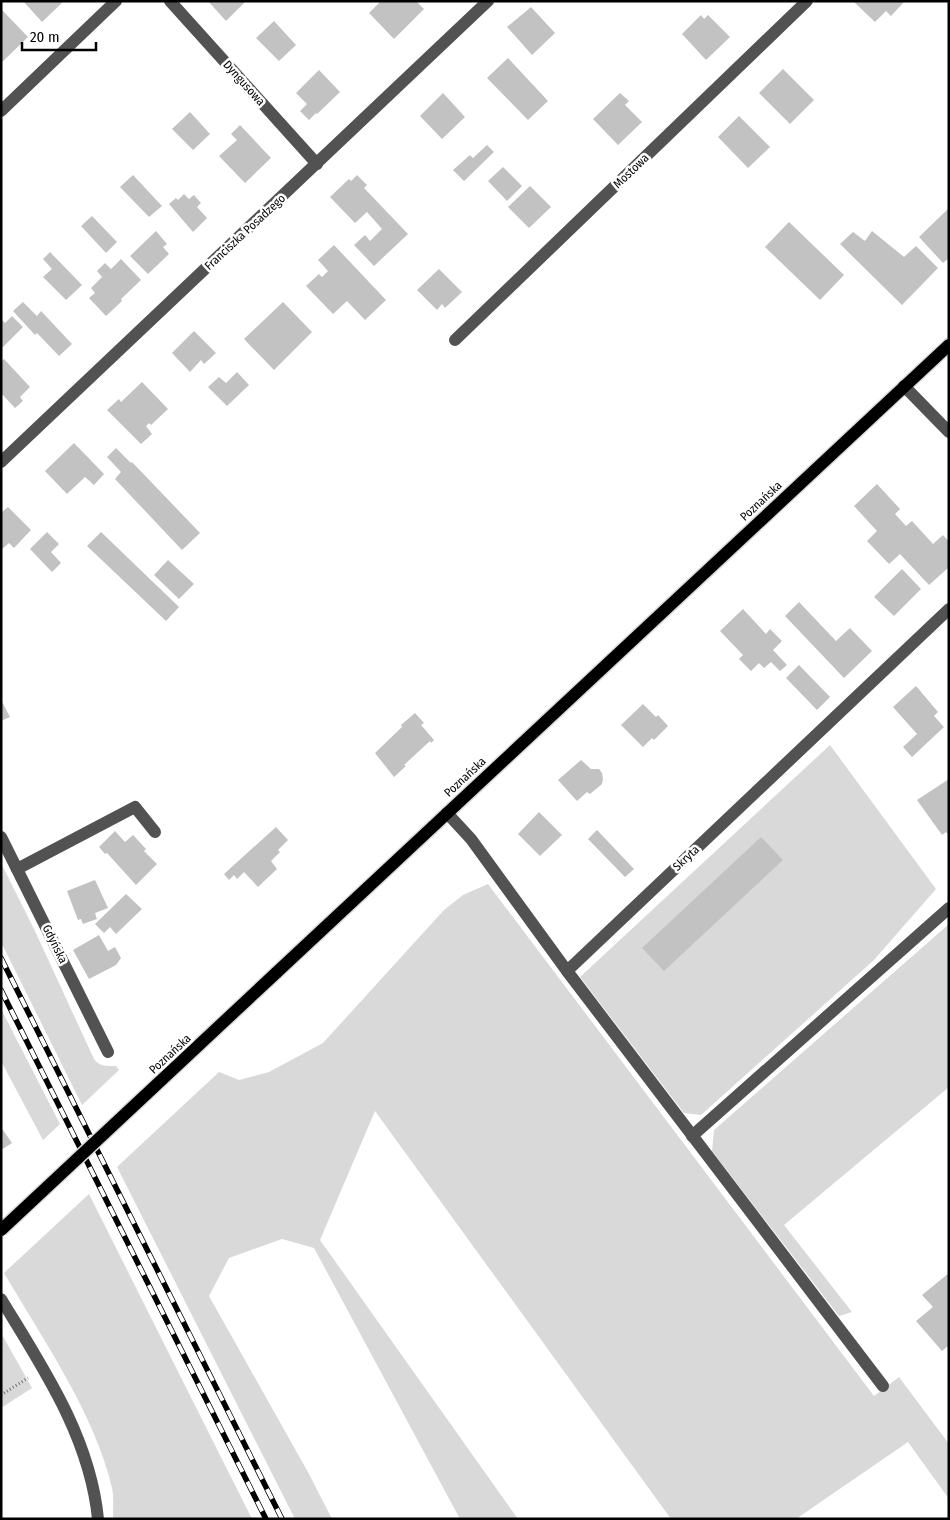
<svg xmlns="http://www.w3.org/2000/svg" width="950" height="1520" font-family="'Fira Sans Condensed',sans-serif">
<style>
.green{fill:#d9d9d9}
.building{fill:#c2c2c2}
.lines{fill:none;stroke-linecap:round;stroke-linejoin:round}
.major-casing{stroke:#dbdbdb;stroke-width:15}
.path{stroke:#747474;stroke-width:3;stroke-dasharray:1 2.5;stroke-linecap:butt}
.minor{stroke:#525252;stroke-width:12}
.major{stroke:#000;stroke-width:12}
.rail-casing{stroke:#000;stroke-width:5.5}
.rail{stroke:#fff;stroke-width:4;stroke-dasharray:11;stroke-linecap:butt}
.major-bridge-casing{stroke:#dbdbdb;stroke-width:15;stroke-linecap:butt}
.major-bridge{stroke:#000;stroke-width:12}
.labels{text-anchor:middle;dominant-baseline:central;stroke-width:5;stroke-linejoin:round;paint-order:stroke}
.street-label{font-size:12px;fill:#000;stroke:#fff}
</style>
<rect width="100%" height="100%" fill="#fff"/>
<g class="green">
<path d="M830,745L936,889L874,960L701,1115L684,1113L580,977Z"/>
<path d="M1,863L34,929L94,1059C100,1067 107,1066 116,1066L119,1070L82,1105L1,942Z"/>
<path d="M488,884L874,1396L899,1377L949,1444V1499L908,1442L796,1519H671L375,1111L320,1240L518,1519H460L314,1248L282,1239L229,1258L209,1296L309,1474L332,1519H295L117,1167L219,1072L239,1080L269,1072L323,1043L444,910L463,895Z"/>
<path d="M949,924V1087L784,1225L852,1312L839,1316L712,1151L714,1130Z"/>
<path d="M1,1009L60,1124L43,1140L1,1061Z"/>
<path d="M89,1194L252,1519H113C113,1509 114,1498 112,1488C95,1414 42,1338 4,1273Z"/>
<path d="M1,1333L32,1388L1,1408Z"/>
</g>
<g class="building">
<path d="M23,1H64L42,22Z"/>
<path d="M208,1H246L226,21Z"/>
<path d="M381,1H416L424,9L394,39L369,13Z"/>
<path d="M853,1H902L904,2L891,16L886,11L875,22Z"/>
<path d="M531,7L555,33L532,55L507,27Z"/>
<path d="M1,9L28,37L1,63Z"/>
<path d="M701,15L704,19L708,15L730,37L706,60L682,34Z"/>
<path d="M274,21L296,45L279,61L256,38Z"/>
<path d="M508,58L548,101L528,120L487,78Z"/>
<path d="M783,69L814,100L790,124L759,93Z"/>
<path d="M319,70L340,92L317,114L316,113L309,120L300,111L307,104L296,93Z"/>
<path d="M443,93L465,117L442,139L420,116Z"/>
<path d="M620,93L629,101L625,105L642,122L618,145L593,119Z"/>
<path d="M190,112L210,134L193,150L172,129Z"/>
<path d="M739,116L770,147L748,168L718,137Z"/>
<path d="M240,125L271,158L245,183L219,156L237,140L231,134Z"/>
<path d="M487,145L494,152L464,181L453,170L470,155L473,158Z"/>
<path d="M503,167L522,186L507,201L488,181Z"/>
<path d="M133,175L162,206L149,217L120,187Z"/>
<path d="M357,175L367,185L364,188L408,234L374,266L354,245L365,235L370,241L382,229L367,212L355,223L330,197L349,179L351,181Z"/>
<path d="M530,186L551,207L529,228L508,207Z"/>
<path d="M184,194L189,199L194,195L201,203L197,207L207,218L193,232L169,204L176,198L178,200Z"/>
<path d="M949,208V258L943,263L919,237Z"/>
<path d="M92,216L117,242L106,253L81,226Z"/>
<path d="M789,222L844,275L820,300L765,247Z"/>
<path d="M156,231L167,244L163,247L169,254L148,274L130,256Z"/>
<path d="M872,231L904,257L916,246L938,268L902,305L840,244L853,232L865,241Z"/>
<path d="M334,245L386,300L365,320L347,301L333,314L306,286L319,274L322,277L328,271L318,260Z"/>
<path d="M50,252L82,285L66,300L43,277L52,269L43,259Z"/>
<path d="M121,259L141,280L121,299L122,301L106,316L89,298L95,293L91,288L102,277L97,271L105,263L111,269Z"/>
<path d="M439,269L462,292L445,308L442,304L437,310L417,290Z"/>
<path d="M23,302L37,316L41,311L72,344L59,356L37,333L35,335L13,311Z"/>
<path d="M283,302L312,332L274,370L244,339Z"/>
<path d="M12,316L23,327L1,349V319L5,323Z"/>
<path d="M194,331L216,353L204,364L201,360L190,372L172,353Z"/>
<path d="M4,359L30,387L20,397L23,401L15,408L1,393V362Z"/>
<path d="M237,372L249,385L227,406L208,387L219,377L226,383Z"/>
<path d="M142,382L168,409L151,425L149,423L146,426L152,434L141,444L107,410L119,399L121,402Z"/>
<path d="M74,443L104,474L94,485L85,477L67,494L45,471Z"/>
<path d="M116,448L131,463L132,462L200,533L182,550L115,479L121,472L107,457Z"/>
<path d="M877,484L900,509L895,514L906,526L912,521L933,544L943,535L949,542V567L929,585L900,554L889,564L867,541L877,531L854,506Z"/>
<path d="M8,507L31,530L14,548L9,543L1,550V513Z"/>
<path d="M47,532L59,544L51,552L61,563L52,572L30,549Z"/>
<path d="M101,532L179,607L166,621L87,546Z"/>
<path d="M168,560L194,584L179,599L154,575Z"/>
<path d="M902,569L921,589L894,616L874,597Z"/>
<path d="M799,602L836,641L850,628L872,651L844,678L785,616Z"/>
<path d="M743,609L766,634L770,629L782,641L773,650L787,665L780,671L771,662L764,668L759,663L751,671L739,659L743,655L720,631Z"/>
<path d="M799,665L830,697L817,710L786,678Z"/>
<path d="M916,686L938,712L934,716L944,727L912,757L903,747L917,734L893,707Z"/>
<path d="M1,700L10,717L1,721Z"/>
<path d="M643,704L656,717L658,715L668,726L654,740L652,738L643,747L621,725Z"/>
<path d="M415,713L424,723L421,725L434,740L431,743L430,741L404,765L406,766L394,777L375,753L402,727L401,725Z"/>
<path d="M581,760L591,769H599L602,773L603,779L602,784L590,794L587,792L577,801L558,780Z"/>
<path d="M949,779V835L946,832L942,835L917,800Z"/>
<path d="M539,812L562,835L540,856L518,834Z"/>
<path d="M276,827L288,840L278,850L280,852L271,861L277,869L258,887L244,872L237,879L234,875L229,880L224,874Z"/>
<path d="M597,830L634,869L625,877L588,839Z"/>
<path d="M115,831L125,842L133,835L146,849L144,851L157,864L136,885L107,853L105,854L99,847Z"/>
<path d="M761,837L783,860L664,971L642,948Z"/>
<path d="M95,880L108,908L95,913L97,919L83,924L81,919L78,920L67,891Z"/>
<path d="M126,894L142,909L116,934L110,927L104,933L95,924Z"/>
<path d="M99,935L108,951L115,947L121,958L116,965L89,979L73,950Z"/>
<path d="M1,1127L12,1143L1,1150Z"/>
<path d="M949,1273V1345L942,1351L916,1321L933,1307L922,1295Z"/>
</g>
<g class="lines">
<g class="major-casing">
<path id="major" d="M276,973L949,345"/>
</g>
<path class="path" d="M1,1395L28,1378"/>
<g class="minor">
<path d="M170,1L317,164"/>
<path d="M1,111L116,1"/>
<path d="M455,340L807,1"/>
<path d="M904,386L949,432"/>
<path d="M1,462L488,1"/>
<path d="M447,813L471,839L567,971L949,609"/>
<path d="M1,837L108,1052"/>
<path d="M17,869L135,807L155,832"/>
<path d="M567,971L883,1386"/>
<path d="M692,1136L949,908"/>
<path d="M1,1299C43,1368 90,1437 98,1519"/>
</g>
<use href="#major" class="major"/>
<g class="rail-casing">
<g id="rail">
<path d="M1,958L282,1519"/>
<path d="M1,990L266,1519"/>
</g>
</g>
<use href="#rail" class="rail"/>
<g class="major-bridge-casing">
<path id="major-bridge" d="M1,1230L276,973"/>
</g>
<use href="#major-bridge" class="major-bridge"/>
</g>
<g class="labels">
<g class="street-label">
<text transform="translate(244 83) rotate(48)">Dyngusowa</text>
<text transform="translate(631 171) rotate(-44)">Mostowa</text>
<text transform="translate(245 232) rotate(-43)">Franciszka Posadzego</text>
<text transform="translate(761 501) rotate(-43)">Poznańska</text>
<text transform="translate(465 777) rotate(-43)">Poznańska</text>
<text transform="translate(686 858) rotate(-43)">Skryta</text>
<text transform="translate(55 944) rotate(64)">Gdyńska</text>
<text transform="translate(170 1054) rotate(-43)">Poznańska</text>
</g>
</g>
<rect width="950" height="1520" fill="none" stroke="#000000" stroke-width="5"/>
<path d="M22 42v8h74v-8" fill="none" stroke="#000000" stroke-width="2.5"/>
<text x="30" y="42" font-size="15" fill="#000000" stroke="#ffffff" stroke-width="4" paint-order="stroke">20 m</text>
</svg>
